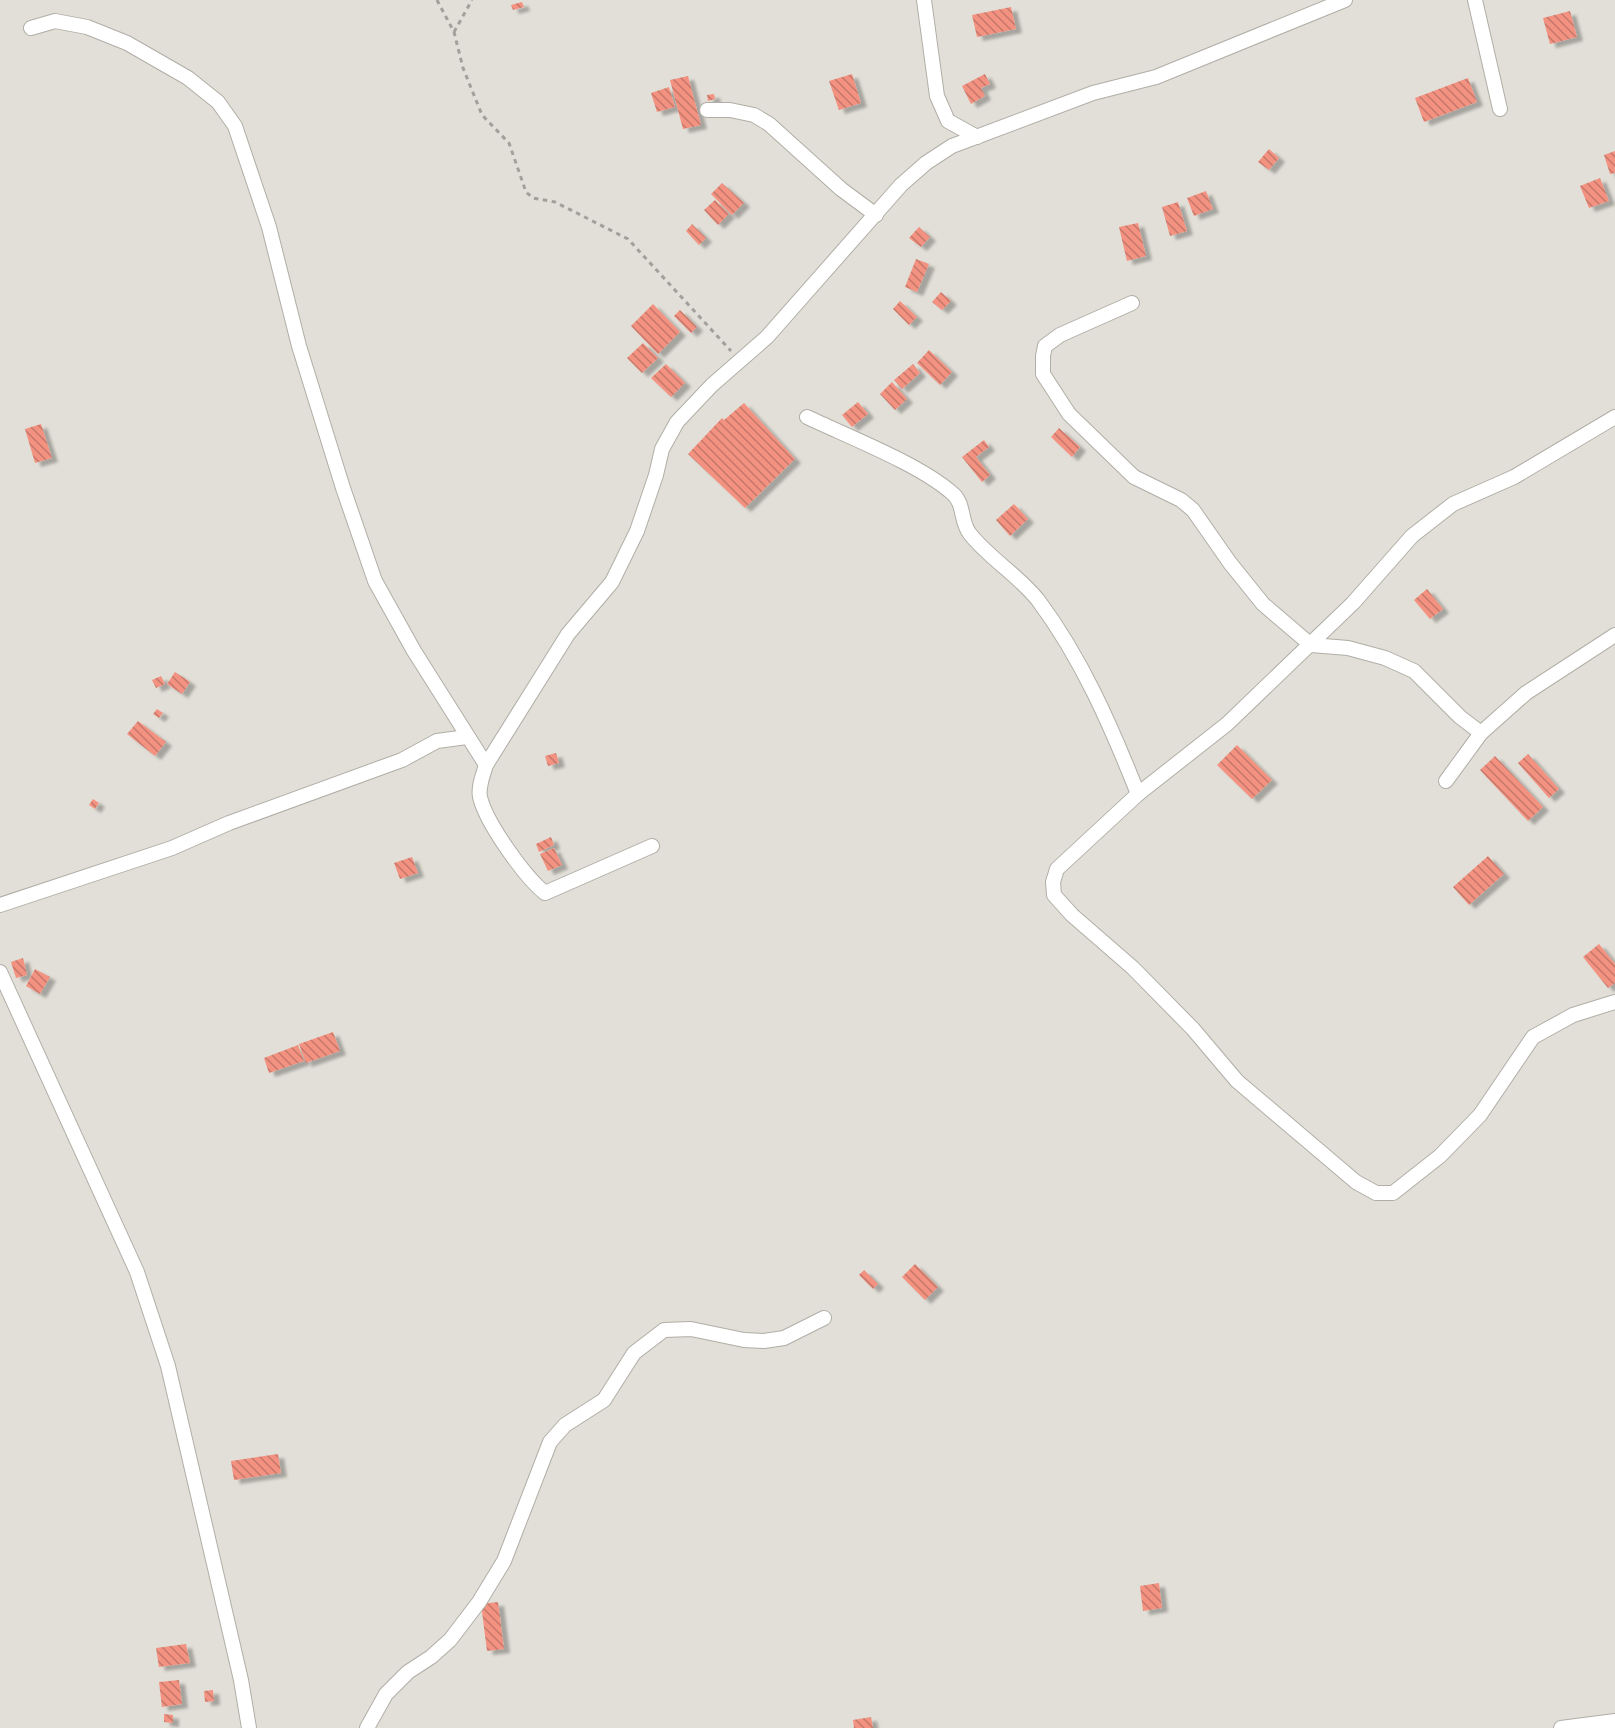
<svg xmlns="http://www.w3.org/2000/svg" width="1615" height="1728" font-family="Karla,sans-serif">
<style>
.building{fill:url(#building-back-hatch);filter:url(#shadow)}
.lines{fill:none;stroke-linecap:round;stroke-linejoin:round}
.street-casing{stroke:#b0aea6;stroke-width:16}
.path{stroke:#a2a09a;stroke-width:3;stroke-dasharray:4.5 4.5;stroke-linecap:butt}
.street{stroke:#fff;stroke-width:14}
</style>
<defs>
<pattern id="building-back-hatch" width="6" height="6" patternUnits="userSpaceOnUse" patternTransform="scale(1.5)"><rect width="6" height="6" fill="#f49281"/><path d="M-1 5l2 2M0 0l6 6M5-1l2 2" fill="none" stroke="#c57769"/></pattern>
<filter id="shadow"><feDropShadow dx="6" dy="4" stdDeviation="1.5" flood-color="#0004"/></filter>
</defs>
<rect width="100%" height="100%" fill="#e1dfd7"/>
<g class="building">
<path d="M522,2L524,7L513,10L511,5Z"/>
<path d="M1011,7L1016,29L977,37L972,15Z"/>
<path d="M1570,11L1577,37L1550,44L1543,18Z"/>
<path d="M852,74L861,103L839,110L829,81Z"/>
<path d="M985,74L990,84L981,88L985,96L971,104L962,86Z"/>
<path d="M688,76L701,125L683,129L670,80Z"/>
<path d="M1468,78L1477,102L1424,122L1415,98Z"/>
<path d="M669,87L675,107L657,112L651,93Z"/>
<path d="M714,94L715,99L708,101L707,95Z"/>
<path d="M1269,149L1279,158L1269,170L1258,162Z"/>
<path d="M1615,151V173L1610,174L1604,155Z"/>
<path d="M1600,178L1609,201L1589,208L1580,186Z"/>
<path d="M722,183L744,203L732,215L711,194Z"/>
<path d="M1206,191L1213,209L1194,216L1187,198Z"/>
<path d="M715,200L729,214L718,225L704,210Z"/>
<path d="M1178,202L1187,231L1170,236L1162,207Z"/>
<path d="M1138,223L1146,256L1127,261L1119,227Z"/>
<path d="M692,224L706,238L699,245L686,231Z"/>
<path d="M919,227L930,237L921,247L909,238Z"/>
<path d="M916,259L929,264L917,292L905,287Z"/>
<path d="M941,292L951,301L942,310L932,302Z"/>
<path d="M900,301L917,317L909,325L893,309Z"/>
<path d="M653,304L680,332L658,354L631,326Z"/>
<path d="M680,310L697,327L691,333L674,316Z"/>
<path d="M643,343L658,358L642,373L627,358Z"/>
<path d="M929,350L952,372L940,385L917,363Z"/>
<path d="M666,364L685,383L671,397L651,378Z"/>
<path d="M913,364L920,373L902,389L894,380Z"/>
<path d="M892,382L907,399L895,410L880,394Z"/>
<path d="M858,402L868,414L852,427L842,415Z"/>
<path d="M744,403L795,459L745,508L688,454L722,418L724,420Z"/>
<path d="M41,424L52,458L35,463L25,429Z"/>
<path d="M1059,428L1080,447L1072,457L1051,437Z"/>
<path d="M984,440L989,447L976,457L990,475L982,482L962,457Z"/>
<path d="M1014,504L1028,519L1010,536L996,520Z"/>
<path d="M1427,589L1443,609L1430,619L1414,600Z"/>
<path d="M175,672L190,682L182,694L167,684Z"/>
<path d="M161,676L165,684L156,688L152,680Z"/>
<path d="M157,709L163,713L159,718L153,714Z"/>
<path d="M138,721L166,742L155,756L127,734Z"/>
<path d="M1237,745L1272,780L1252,799L1217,765Z"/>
<path d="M556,753L559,763L548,766L545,756Z"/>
<path d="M1528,754L1559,789L1549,798L1518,763Z"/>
<path d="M1495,756L1543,807L1528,821L1480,770Z"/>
<path d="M93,799L99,803L95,809L89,805Z"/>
<path d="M551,837L554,845L539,852L536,844Z"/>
<path d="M554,848L562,865L548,871L540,854Z"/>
<path d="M1488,856L1504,874L1469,905L1453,887Z"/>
<path d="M412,857L418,873L400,879L394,863Z"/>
<path d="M1599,944L1615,964V983L1608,988L1583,957Z"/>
<path d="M23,958L27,975L16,978L11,962Z"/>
<path d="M35,969L50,977L40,994L26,986Z"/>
<path d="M333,1032L340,1051L306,1063L299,1044Z"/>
<path d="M298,1045L304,1061L269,1073L264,1058Z"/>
<path d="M915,1264L938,1287L925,1300L902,1277Z"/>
<path d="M864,1270L878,1284L873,1289L859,1275Z"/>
<path d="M278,1454L281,1473L234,1480L231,1461Z"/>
<path d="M1159,1583L1162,1608L1143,1611L1140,1586Z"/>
<path d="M498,1602L504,1649L487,1651L481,1604Z"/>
<path d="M186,1644L190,1663L159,1667L156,1648Z"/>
<path d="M179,1680L182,1704L162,1707L159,1682Z"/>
<path d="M213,1690L214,1701L205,1702L204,1691Z"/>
<path d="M164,1714L173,1715V1723L164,1722Z"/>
<path d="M871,1717L873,1728H854L853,1720Z"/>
</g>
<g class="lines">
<g class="street-casing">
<g id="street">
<path d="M924,0L937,96L948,121L977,137"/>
<path d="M1475,0L1500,109"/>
<path d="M31,28L55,21L87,27L127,43L188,78L218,102L235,126L269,227L299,346L343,488L375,581L414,651L486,765"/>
<path d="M707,110H730L754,115L769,124L841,189L876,215"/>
<path d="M1132,303L1060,335L1045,346L1043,356V374L1069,414L1134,477L1181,500L1193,510L1230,563L1263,604L1311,645L1348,648L1385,658L1414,671L1460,717L1481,733"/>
<path d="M807,417C849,437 919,464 952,493C965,503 960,522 970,534C990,559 1018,575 1038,600C1082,659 1111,726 1138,794"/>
<path d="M1615,417L1514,477L1453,504L1412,536L1353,603L1227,724L1138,794L1057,869L1053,882L1054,895L1072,915L1133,968L1193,1029L1237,1081L1356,1182L1376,1193H1393L1440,1156L1480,1115L1533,1037L1573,1015L1615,1002"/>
<path d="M1446,781L1481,733L1526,693L1615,635"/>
<path d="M652,846L545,893C525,877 486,823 480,797C478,787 483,775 486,765L568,634L612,582L637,531L656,475L662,449L677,422L712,385L767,337L901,185L926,163L952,146L1093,93L1156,77L1345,0"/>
<path d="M0,905L172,848L229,823L402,760L437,741L467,737"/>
<path d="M0,972L137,1272L168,1366L241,1680L249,1728"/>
<path d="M367,1728L386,1694L408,1672L431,1657L450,1640L479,1602L504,1561L550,1442L565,1425L604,1400L634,1353L664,1330L691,1329L744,1340L764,1341L784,1338L824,1318"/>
<path d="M1561,1728L1615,1721"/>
</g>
</g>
<g class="path">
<path d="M437,0L454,32L463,68L482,115L509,143L526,192L533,198L555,202L628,239L731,351"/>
<path d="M454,32L472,0"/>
</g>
<use href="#street" class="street"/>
</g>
</svg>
